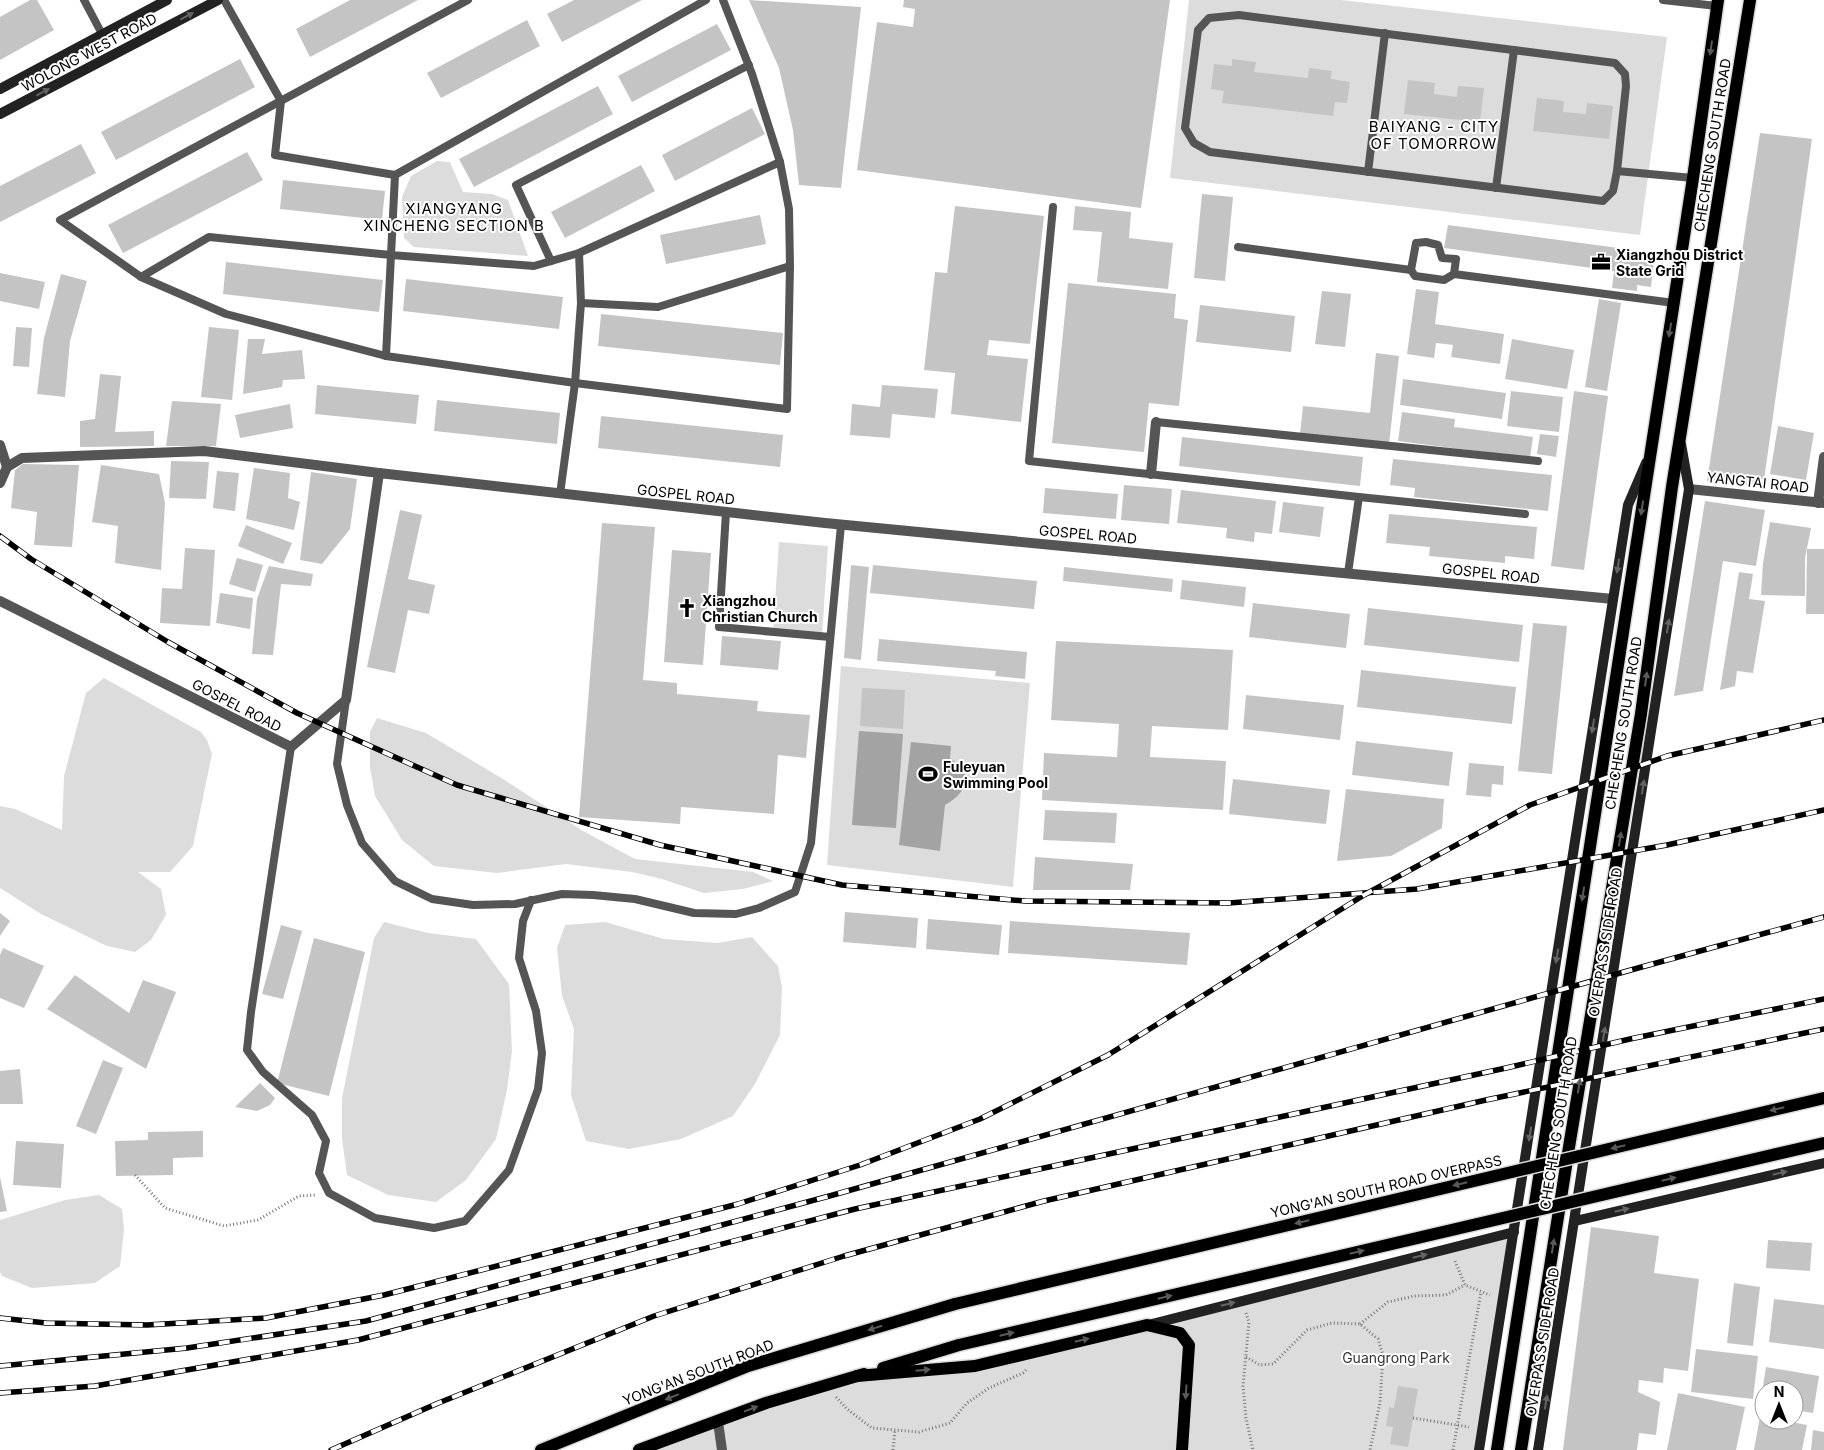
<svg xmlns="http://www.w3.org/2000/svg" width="1824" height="1450" font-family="Inter,sans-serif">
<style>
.green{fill:#dcdcdc}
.water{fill:#a3a3a3}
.building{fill:#c4c4c4}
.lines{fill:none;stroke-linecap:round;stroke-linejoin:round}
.primary-casing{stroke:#dbdbdb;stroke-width:15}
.path{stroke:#777;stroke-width:3;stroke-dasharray:1 2.5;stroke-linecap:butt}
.lane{stroke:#555;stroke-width:8}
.street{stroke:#555;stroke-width:10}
.secondary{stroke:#222;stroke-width:10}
.primary{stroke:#000;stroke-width:12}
.rail-casing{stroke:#000;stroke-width:5.5}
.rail{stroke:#fff;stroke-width:4;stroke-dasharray:11;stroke-linecap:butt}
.primary-bridge-casing{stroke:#dbdbdb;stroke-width:15;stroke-linecap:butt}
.primary-bridge{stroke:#000;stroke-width:12}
.oneway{fill:#646464}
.oneway2{fill:#595959}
.labels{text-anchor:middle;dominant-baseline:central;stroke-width:4;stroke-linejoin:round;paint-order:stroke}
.street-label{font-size:14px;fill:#000;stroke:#fff}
.poi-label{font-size:14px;font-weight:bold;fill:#000;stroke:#fff;text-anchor:start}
.park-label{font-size:14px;fill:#333;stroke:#fff}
.neighbourhood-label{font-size:15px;letter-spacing:1px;fill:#000;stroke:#fff}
</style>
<rect width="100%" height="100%" fill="#fff"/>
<g class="green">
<path d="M1189,0H1341L1667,37L1640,235L1170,178Z"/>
<path d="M437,161L450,162L463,192L492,194L508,200L528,256L414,247L404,238L402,197L411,176Z"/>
<path d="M779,542L828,546L822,636L773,632Z"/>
<path d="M841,666L1030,683L1013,887L827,865Z"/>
<path d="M104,678L201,732L207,740L212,754L193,846L170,872H138L161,889L166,915L151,940L135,952L107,946L41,914L0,888V806L15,809L62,830L64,776L86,693Z"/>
<path d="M377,718L426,733L503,779L583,831L635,859L753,872L773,881L743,889L704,893L662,879L632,872L566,864L497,873L434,866L402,840L375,796L370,767V732Z"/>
<path d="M384,922L428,933L476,939L509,984L512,1051L507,1090L496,1139L466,1180L436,1202L388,1195L347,1175L342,1139V1098L374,938Z"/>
<path d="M605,922L664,939L717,943L752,937L778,966L782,988L780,1035L755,1084L733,1116L681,1139L629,1149L586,1141L571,1095L574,1029L562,996L557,948L565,925Z"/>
<path d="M99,1195L122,1209L124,1230L120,1266L95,1283L32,1288L2,1276L0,1272V1220L65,1200Z"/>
<path d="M1514,1232L1479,1450H639L857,1376L975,1366Z"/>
</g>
<g class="water">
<path d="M859,731L903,734L896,828L852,825Z"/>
<path d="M911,742L951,746L950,758C974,774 968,792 945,805L940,851L899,845Z"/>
</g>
<g class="building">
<path d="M30,0H37L54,30L0,60V17Z"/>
<path d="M350,0H418L310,57L296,29Z"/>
<path d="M574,0H642L562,42L547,14Z"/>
<path d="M749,0L861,7L841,188L799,185L793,130L779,68Z"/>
<path d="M904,0H1170L1141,208L857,170L877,22L913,27L915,9L903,7Z"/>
<path d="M527,20L540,46L441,98L427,73Z"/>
<path d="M717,24L731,50L632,102L618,76Z"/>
<path d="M240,59L255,87L116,160L101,132Z"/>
<path d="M1232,59L1256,62L1254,72L1308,78L1309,68L1332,71L1331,79L1350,82L1347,103L1335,102L1333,116L1222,103L1224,91L1211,89L1214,64L1232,66Z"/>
<path d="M1408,80L1435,83L1434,94L1457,97L1458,86L1484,88L1480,122L1404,114Z"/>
<path d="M598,86L613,114L474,187L459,159Z"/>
<path d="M1537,98L1564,101L1563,112L1586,114L1587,103L1613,106L1609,139L1533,131Z"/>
<path d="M752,108L765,134L675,181L662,155Z"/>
<path d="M1760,133L1812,139L1763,487L1707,481Z"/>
<path d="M81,144L96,173L0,222V186Z"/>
<path d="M247,152L263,180L123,253L108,225Z"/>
<path d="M641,165L655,191L565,238L551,212Z"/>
<path d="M283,180L385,191L382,220L280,209Z"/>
<path d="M1202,194L1233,197L1225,281L1194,278Z"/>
<path d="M955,206L1044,216L1030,344L989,340L987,355L1028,359L1021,422L951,414L955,373L924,370L935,272L947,273Z"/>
<path d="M1075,206L1131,212L1129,238L1173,243L1168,289L1097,282L1102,232L1073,230Z"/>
<path d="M760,215L766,244L666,264L660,235Z"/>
<path d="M1448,225L1655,253L1651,287L1637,285V291L1612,288L1614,271L1444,248Z"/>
<path d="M226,262L383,280L379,312L223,294Z"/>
<path d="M0,273L45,282L39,309L0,301Z"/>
<path d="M61,274L87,281L70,341L65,397L37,394L44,338Z"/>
<path d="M406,279L563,297L559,329L403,311Z"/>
<path d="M1068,283L1176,294L1174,318L1188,320L1179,406L1149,403L1144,452L1052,443Z"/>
<path d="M1416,289L1439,292L1435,324L1504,334L1500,364L1451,357L1453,345L1436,343L1434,358L1407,354Z"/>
<path d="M1322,291L1351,294L1345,347L1315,344Z"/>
<path d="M1599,299L1621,303L1607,391L1585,387Z"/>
<path d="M1200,305L1295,316L1291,352L1196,342Z"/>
<path d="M601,314L783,333L780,365L598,346Z"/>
<path d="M16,327L32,328L29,367L13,366Z"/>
<path d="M209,327L239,330L232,400L201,397Z"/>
<path d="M248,339H265L262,354L302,350L305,379L283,380L282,387L243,394Z"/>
<path d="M1512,339L1574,350L1567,389L1505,379Z"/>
<path d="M1376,353L1399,356L1389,444L1300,434L1303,406L1370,413Z"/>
<path d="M100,374L121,376L115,432L154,431V446L80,447V421L95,419Z"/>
<path d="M1403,379L1506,393L1502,419L1400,405Z"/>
<path d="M317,385L419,395L416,424L315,414Z"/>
<path d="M882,385L938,389L935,418L892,414L890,438L850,435L852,404L880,407Z"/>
<path d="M1511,391L1563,397L1559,432L1507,426Z"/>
<path d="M1574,391L1608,396L1584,570L1551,566Z"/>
<path d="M437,400L560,413L557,444L434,431Z"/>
<path d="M172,401L221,404L216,446H166Z"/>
<path d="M290,404L293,428L240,438L235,415Z"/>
<path d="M1402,412L1455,419L1454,427L1533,437L1530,458L1398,441Z"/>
<path d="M601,416L783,435L780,467L598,448Z"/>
<path d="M1778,426L1814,433L1806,480L1770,474Z"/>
<path d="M1540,434L1559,436L1556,457L1537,454Z"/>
<path d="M1182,437L1363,457L1360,486L1179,466Z"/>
<path d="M1393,459L1552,475L1548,511L1414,497L1415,488L1390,485Z"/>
<path d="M171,461L209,462L206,499L169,498Z"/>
<path d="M23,464L79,465L72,547L34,545L37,512L11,508L15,470Z"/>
<path d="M101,465L159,474L165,503L161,570L115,563L118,526L92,522Z"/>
<path d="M254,468L290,473L288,498L300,502L294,530L246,519Z"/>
<path d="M217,471L239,473L235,511L213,508Z"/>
<path d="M311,472L357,479L350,529L322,564L300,560Z"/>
<path d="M1124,485L1172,489L1169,524L1121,520Z"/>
<path d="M1045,488L1118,494L1116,519L1043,513Z"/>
<path d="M1181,490L1276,501L1272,534L1255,532L1254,542L1226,538L1227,528L1177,523Z"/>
<path d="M1705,501L1765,510L1756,566L1723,561L1703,691L1674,696Z"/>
<path d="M1283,502L1324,507L1320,537L1279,532Z"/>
<path d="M400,510L422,515L408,579L435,585L429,614L408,610L395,673L367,667Z"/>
<path d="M1389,514L1537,527L1534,559L1505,556V563L1429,556L1430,547L1386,543Z"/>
<path d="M1770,522L1811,528L1805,558V596L1761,595L1763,563Z"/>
<path d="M602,523L655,527L643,680L677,683V694L758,701L757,711L810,715L806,758L778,755L774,814L681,807L680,824L579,817Z"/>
<path d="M246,525L292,543L283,564L238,546Z"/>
<path d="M185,548L215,550L210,626L160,623L162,588L182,589Z"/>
<path d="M1807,549H1824V614H1806Z"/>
<path d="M672,550L711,553L703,665L664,662Z"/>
<path d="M237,558L263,565L255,592L229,584Z"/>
<path d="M851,565L869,567L861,660L844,658Z"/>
<path d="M873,565L1037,581L1034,609L870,593Z"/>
<path d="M269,566L313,574L311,586L281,584L273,655L252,654L257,599Z"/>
<path d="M1064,567L1173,579L1172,592L1063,581Z"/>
<path d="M1739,572L1753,574L1749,599L1765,601L1753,673L1737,671L1735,686L1720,690Z"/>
<path d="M1182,580L1246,587L1244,607L1180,599Z"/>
<path d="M220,593L253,598L250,629L216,623Z"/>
<path d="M1253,603L1350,614L1346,648L1249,637Z"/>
<path d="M1368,608L1523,625L1519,662L1364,645Z"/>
<path d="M1533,623L1567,626L1552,774L1518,771Z"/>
<path d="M722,636L781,641L778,670L720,665Z"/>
<path d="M879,639L1027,652L1025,679L995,676L996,671L877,661Z"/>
<path d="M1056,641L1233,650L1228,730L1152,726L1150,757L1226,761L1223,810L1042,800L1044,753L1117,757L1119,724L1051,720Z"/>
<path d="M1361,670L1516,687L1512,724L1357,707Z"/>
<path d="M862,688L905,690L903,729L860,726Z"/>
<path d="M1246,695L1344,705L1340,740L1243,729Z"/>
<path d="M1356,741L1453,752L1449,786L1352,775Z"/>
<path d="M1469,763L1504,766L1503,785L1492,784L1491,797L1466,795Z"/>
<path d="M1233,779L1330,790L1326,824L1229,814Z"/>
<path d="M1346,789L1444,799L1442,828L1391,856L1337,861Z"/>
<path d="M1045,810L1117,813L1115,843L1043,840Z"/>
<path d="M1035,857L1133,864L1130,890H1033Z"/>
<path d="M845,912L918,918L916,948L843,942Z"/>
<path d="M0,913L10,921L0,936Z"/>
<path d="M928,919L1002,925L999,955L926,949Z"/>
<path d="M1010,921L1190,933L1187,965L1008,953Z"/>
<path d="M281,925L302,931L283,999L262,994Z"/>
<path d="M314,938L365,952L329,1096L277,1083Z"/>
<path d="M3,948L44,966L24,1008L0,998V955Z"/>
<path d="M75,975L129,1013L143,980L176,992L146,1069L47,1009Z"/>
<path d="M103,1060L123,1068L96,1134L76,1126Z"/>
<path d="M20,1069L23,1104H0V1071Z"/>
<path d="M260,1083L275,1098L270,1105L257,1111L235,1107Z"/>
<path d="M203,1131V1157L173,1158V1175L116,1176L115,1141L148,1140V1132Z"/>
<path d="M16,1141L64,1144L61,1188L13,1185Z"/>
<path d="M0,1177L7,1211L0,1212Z"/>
<path d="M1591,1227L1659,1236L1654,1273L1699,1279L1688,1371L1664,1368L1663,1383L1639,1380L1638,1392L1660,1402L1656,1435L1639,1433L1637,1450H1563Z"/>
<path d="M1768,1240L1812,1243L1810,1271L1766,1268Z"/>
<path d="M1734,1283L1760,1287L1753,1346L1727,1343Z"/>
<path d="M1774,1299L1824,1305V1349L1769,1342Z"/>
<path d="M1696,1349L1758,1356L1753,1399L1691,1392Z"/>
<path d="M1766,1367L1819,1376L1813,1413L1794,1410V1390H1764V1405H1760Z"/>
<path d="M1398,1386L1418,1389L1408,1447L1390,1444L1393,1427L1386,1426L1389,1407L1394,1408Z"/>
<path d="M1678,1393L1745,1407L1736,1450H1667Z"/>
<path d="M1760,1416L1764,1417V1420H1781L1807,1425L1802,1450H1754Z"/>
<path d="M1813,1430L1824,1432V1450H1811Z"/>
</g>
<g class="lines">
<g class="primary-casing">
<g id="primary">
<path d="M883,1368L959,1345"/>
<path d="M857,1376L975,1366L1147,1325L1180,1333L1189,1345L1182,1450"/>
<path d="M541,1450L748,1366L955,1304"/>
<path d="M639,1450L766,1403L864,1374"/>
<path d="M1497,1450L1693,178L1718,0"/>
<path d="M1521,1450L1570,1141L1641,714L1672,487L1750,0"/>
</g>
</g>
<g class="path">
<path d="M135,1175L165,1208L224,1226L258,1220L299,1196L316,1195"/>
<path d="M1455,1261L1465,1285L1490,1295"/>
<path d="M1246,1313L1249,1322L1243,1386L1246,1418L1253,1450"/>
<path d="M1360,1324L1388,1302L1414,1296L1446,1295L1465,1285"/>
<path d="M1246,1357L1260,1365L1273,1364L1307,1330L1332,1323L1360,1324L1378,1339L1383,1355L1380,1403L1370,1450"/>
<path d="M836,1397L847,1409L872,1428L919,1432L950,1423L967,1403L989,1388L1023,1373L1027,1369"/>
<path d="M1413,1418L1469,1427"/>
<path d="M893,1450L895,1430"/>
<path d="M1453,1450L1481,1292"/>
</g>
<g class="lane">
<path d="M84,0L102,34"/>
<path d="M224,0L281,101L275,155L395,175"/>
<path d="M468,0L60,220L141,277L209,237L391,255L386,356L575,383L787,409L790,266L789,209L780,162"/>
<path d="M1663,0L1717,6"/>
<path d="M1617,171L1626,86L1625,74L1615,63L1239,15L1209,18L1198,30L1185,128L1194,143L1210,152L1603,201L1613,191L1617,171L1693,178"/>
<path d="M1368,172L1385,33"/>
<path d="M1496,188L1514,50"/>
<path d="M1053,207L1029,461L1359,497L1348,573"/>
<path d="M1238,247L1411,270"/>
<path d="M579,253L534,266L391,255L395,175L706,0"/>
<path d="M551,261L516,185L749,65"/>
<path d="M1454,274L1456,259L1442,258L1438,245L1426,242L1416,243L1411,270L1415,276L1444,280L1454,274L1674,303"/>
<path d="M141,277L226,314L386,356"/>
<path d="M581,303L658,307L790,266"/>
<path d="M1156,422L1538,461"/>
<path d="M560,494L575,383L581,303L579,253L780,162L752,74L723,0"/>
<path d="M1359,497L1525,514"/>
<path d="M726,512L719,627L830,637"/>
<path d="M346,700L337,764L347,805L362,843L395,881L432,899L473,905L515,904L562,894L593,895L635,899L694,913L736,914L759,908L795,892L811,843L841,525"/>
<path d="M291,747L251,1012L247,1050L263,1072L312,1115L326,1141L319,1173L329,1193L375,1218L434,1228L465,1221L509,1170L538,1089L542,1053L536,1011L519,958L523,921L531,900"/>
</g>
<g class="street">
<path d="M0,445L7,467"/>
<path d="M1151,474L1156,422"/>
<path d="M0,483L7,467L22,458L204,451L379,473"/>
<path d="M1689,489L1824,503"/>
<path d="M1818,503L1824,457"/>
<path d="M0,601L291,747L346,700L379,473L825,523L1613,599"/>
<path d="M718,1422L722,1450"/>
</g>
<g class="secondary">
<path d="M0,89L167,0"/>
<path d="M0,114L218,0"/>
<path d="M1575,1221L1824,1163"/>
<path d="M1148,1325L1514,1232"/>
<path d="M1479,1450L1628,505L1646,463"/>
<path d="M1538,1450L1689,489L1681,444"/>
</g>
<use href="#primary" class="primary"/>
<g class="rail-casing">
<g id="rail">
<path d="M0,536L31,559L168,642L297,713L457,785L660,845L842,885L1025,901L1229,903L1417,889L1667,845L1824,810"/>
<path d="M0,1318L46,1323L147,1325L266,1318L384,1295L738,1204L860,1165L980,1119L1108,1055L1364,895L1530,805L1667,756L1824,720"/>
<path d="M0,1366L187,1348L366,1321L833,1195L1638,968L1824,917"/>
<path d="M0,1393L95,1386L358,1340L855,1209L1506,1068L1630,1039L1824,999"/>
<path d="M331,1450L436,1404L654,1316L844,1256L1044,1201L1486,1100L1824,1029"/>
</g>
</g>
<use href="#rail" class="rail"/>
<g class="primary-bridge-casing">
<g id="primary-bridge">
<path d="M955,1304L1824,1098"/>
<path d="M959,1345L1824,1143"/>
</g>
</g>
<use href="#primary-bridge" class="primary-bridge"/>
</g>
<defs><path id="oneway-solid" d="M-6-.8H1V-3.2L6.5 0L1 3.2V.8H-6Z" transform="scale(1.25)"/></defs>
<g class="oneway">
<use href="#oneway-solid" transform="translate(187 16) rotate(-28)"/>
<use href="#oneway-solid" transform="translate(43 92) rotate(-28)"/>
<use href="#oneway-solid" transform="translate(1618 566) rotate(99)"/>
<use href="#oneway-solid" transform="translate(1668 626) rotate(-81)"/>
<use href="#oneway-solid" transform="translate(1593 726) rotate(99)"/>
<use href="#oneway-solid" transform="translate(1643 787) rotate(-81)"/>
<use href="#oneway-solid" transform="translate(1557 956) rotate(99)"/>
<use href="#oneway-solid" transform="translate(1604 1034) rotate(-81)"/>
<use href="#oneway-solid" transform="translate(1530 1134) rotate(99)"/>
<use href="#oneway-solid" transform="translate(1780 1173) rotate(-13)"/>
<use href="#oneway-solid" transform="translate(1622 1210) rotate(-13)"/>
<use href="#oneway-solid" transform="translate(1420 1256) rotate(-14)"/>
<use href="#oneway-solid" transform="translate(1228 1304) rotate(-14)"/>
<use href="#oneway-solid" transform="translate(1546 1402) rotate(-81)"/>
</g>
<g class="oneway2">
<use href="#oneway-solid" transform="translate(1711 48) rotate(98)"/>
<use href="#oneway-solid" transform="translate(1670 330) rotate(99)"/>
<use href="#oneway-solid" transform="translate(1642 508) rotate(99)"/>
<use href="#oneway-solid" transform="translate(1646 679) rotate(-82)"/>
<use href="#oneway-solid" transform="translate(1620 839) rotate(-81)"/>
<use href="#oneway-solid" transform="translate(1583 894) rotate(99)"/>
<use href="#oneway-solid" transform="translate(1579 1086) rotate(-81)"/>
<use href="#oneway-solid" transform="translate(1777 1109) rotate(167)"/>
<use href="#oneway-solid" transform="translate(1618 1147) rotate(167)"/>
<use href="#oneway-solid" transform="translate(1669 1179) rotate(-13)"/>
<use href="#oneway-solid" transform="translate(1460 1184) rotate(167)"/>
<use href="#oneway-solid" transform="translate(1302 1222) rotate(167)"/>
<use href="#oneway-solid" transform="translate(1553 1246) rotate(-81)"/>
<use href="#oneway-solid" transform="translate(1357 1252) rotate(-13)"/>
<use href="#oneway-solid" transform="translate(1165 1297) rotate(-13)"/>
<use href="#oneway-solid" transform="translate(875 1328) rotate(163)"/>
<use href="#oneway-solid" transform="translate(1007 1334) rotate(-13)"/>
<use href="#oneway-solid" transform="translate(1082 1340) rotate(-13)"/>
<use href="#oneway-solid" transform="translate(923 1370) rotate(-5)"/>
<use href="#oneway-solid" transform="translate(1186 1392) rotate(94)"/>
<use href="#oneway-solid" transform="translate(672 1397) rotate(158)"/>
<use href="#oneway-solid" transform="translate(751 1409) rotate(-21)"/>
</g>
<defs>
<g id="office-bare" transform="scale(1.5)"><path d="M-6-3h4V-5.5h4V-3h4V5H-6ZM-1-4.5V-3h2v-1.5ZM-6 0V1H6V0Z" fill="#000" stroke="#fff" stroke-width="2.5" paint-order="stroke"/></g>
<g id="church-bare" transform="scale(1.5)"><path d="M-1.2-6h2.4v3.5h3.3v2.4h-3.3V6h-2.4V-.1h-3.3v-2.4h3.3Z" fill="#000" stroke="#fff" stroke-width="2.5" paint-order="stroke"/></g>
<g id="stadium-bare" transform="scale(1.5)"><path d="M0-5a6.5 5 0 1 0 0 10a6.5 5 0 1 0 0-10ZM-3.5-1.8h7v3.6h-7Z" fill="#000" stroke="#fff" stroke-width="2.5" paint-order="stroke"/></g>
</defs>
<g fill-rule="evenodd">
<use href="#office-bare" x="1601" y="262"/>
<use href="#church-bare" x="687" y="608"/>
<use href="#stadium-bare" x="928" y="774"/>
</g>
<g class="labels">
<g class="street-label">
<text transform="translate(89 52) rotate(-28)">WOLONG WEST ROAD</text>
<text transform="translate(1712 145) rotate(-81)">CHECHENG SOUTH ROAD</text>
<text transform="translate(1758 482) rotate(6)">YANGTAI ROAD</text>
<text transform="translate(686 494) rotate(6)">GOSPEL ROAD</text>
<text transform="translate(1088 534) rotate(5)">GOSPEL ROAD</text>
<text transform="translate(1491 573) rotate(6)">GOSPEL ROAD</text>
<text transform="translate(237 705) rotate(27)">GOSPEL ROAD</text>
<text transform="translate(1623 723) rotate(-81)">CHECHENG SOUTH ROAD</text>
<text transform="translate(1605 942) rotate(-81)">OVERPASS SIDE ROAD</text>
<text transform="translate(1558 1123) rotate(-81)">CHECHENG SOUTH ROAD</text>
<text transform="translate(1386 1186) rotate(-13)">YONG'AN SOUTH ROAD OVERPASS</text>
<text transform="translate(1542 1342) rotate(-81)">OVERPASS SIDE ROAD</text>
<text transform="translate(698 1372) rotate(-21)">YONG'AN SOUTH ROAD</text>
</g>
<g class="poi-label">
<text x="1616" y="254">Xiangzhou District<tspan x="1616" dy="16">State Grid</tspan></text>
<text x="702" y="600">Xiangzhou<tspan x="702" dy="16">Christian Church</tspan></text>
<text x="943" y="766">Fuleyuan<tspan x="943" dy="16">Swimming Pool</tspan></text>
</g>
<g class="park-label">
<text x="1396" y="1357">Guangrong Park</text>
</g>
<g class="neighbourhood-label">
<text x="1434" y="126">BAIYANG - CITY<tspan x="1434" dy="17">OF TOMORROW</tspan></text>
<text x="454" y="208">XIANGYANG<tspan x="454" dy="17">XINCHENG SECTION B</tspan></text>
</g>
</g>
<g transform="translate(1779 1405)"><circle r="24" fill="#ffffff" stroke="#999999"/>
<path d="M0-4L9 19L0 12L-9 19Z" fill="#000000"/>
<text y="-8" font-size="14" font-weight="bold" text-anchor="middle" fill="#000000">N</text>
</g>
</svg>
